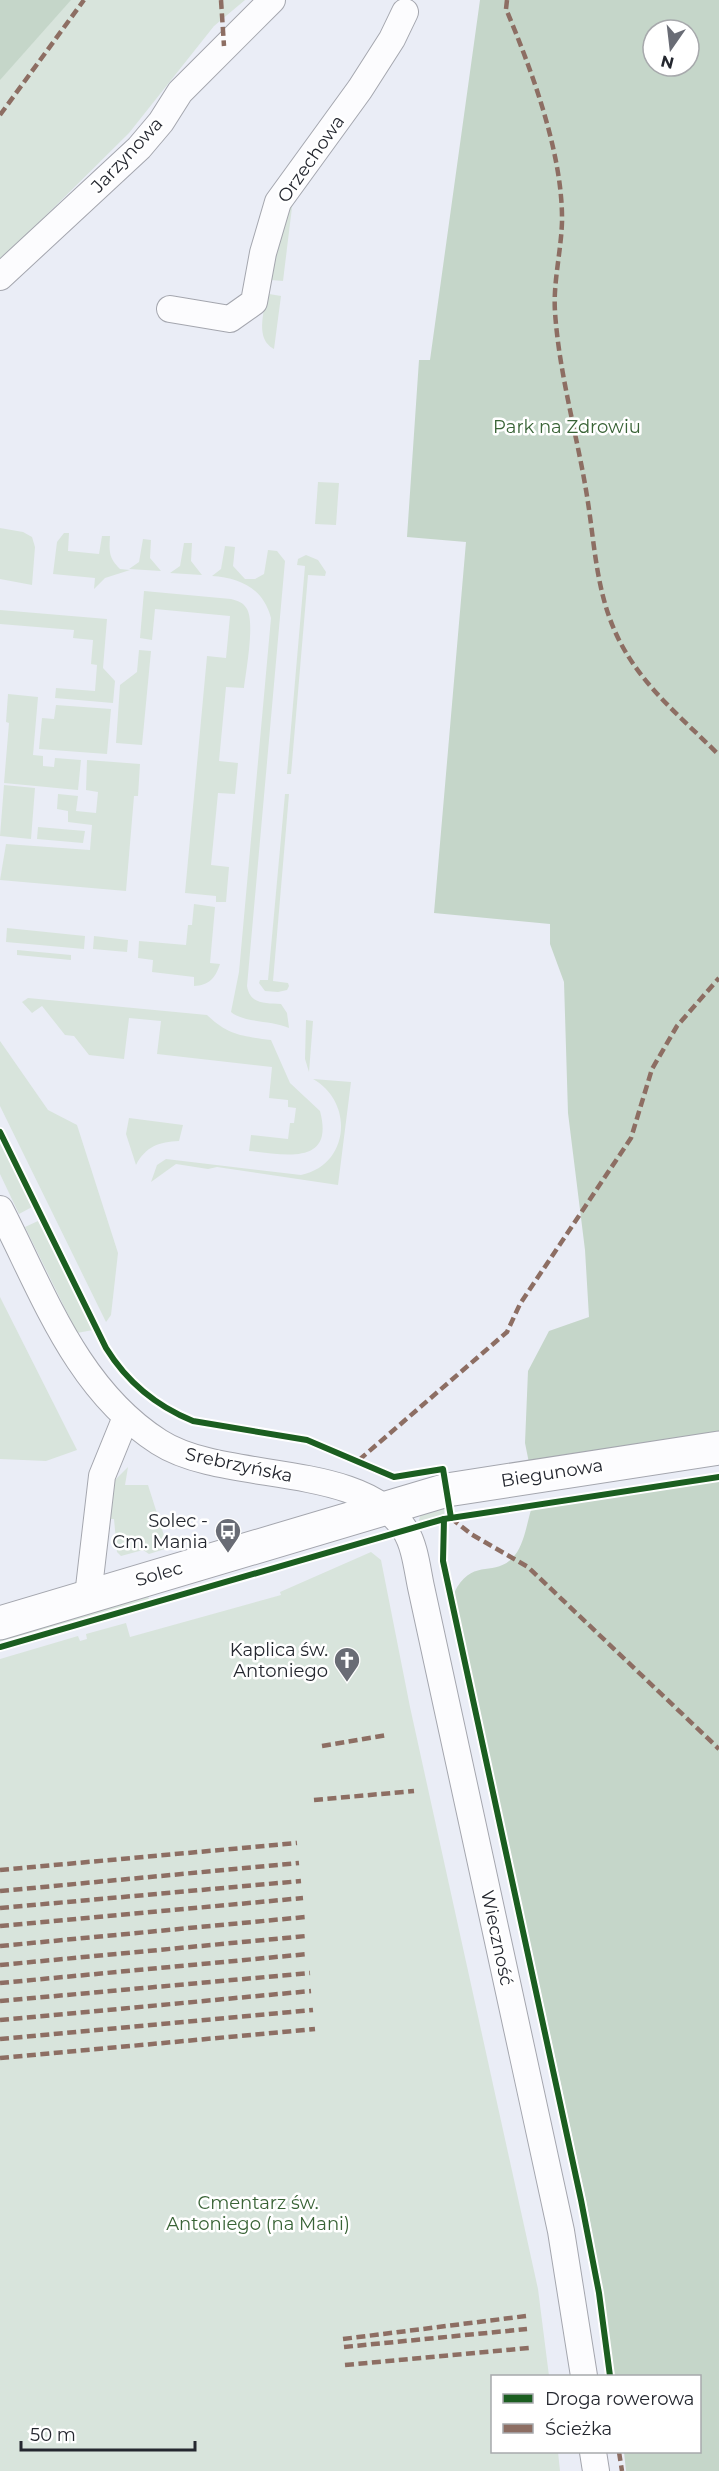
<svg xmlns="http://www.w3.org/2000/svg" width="719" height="2471" font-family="Montserrat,sans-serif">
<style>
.green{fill:#d8e4dc}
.forest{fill:#c5d6c9;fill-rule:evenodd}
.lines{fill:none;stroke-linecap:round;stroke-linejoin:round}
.minor-casing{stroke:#a4a6ae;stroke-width:28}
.major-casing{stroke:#a4a6ae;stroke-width:35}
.minor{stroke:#fcfcfe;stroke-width:26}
.major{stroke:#fcfcfe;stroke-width:33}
.quiet{stroke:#8d6e63;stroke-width:4.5;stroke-dasharray:9 4.5;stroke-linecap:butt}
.cycleway-casing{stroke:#fff;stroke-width:10}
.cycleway{stroke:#1b5e20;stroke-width:6}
.labels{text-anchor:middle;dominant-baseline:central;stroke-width:5;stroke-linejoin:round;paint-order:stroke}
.street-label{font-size:18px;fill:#24272f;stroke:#fff}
.park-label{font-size:18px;fill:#396336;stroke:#fff}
.poi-label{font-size:18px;fill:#24272f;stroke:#fff;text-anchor:end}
</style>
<rect width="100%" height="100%" fill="#eaedf6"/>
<g class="green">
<path d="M0,0H245L214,26L129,133L0,261Z"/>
<path d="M293,199L283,281L271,280L269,277L279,211Z"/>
<path d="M269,294L281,296L274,349C255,339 264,314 266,296Z"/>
<path d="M318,482L339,483L336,525L315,524Z"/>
<path d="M0,528L23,532L32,537L35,547L32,585L0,579Z"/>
<path d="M64,533H69L68,551L99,554L102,536H110C109,552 109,558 120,569L130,570L105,578L94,589L95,578L53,574L57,542Z"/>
<path d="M143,539L151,540L150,558L161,571L129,569L139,562Z"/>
<path d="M184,543H192L191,561L202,575L170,573L180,566Z"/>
<path d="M225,546L235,547L233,566L245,579H255L264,574L268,550L277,551L285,561L247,986C250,1005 266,1003 281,1004L287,1013L289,1028C271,1020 244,1023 231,1012L239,972L271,618C263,588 240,578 212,576L221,569Z"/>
<path d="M306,555L318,560L326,572L325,576L308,575L291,774H287L305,566L297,565L298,559Z"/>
<path d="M144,591L231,599C238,601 243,602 247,609C255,623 246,671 244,688L226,687L219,761L238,763L235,794L218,793L211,865L229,867L226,902H216V896L185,893L207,656L226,658L230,616L155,609L152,640L140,638Z"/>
<path d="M0,610L107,619L103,668L115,681L113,703L55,698L56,688L95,691L97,665L91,664L93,640L73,638L74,630L0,624Z"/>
<path d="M139,650L151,651L142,745L116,743L120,685L137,672Z"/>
<path d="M8,694L38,697L33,755L43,756V766L54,767L55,758L81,760L78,790L4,783L9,723L6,722Z"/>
<path d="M56,705L111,709L107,754L39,749L42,718L54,719Z"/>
<path d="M87,760L140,764L138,796H134L126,891L0,880L6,844L90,850L92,825L68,822V811L57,809L58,794L78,796L76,811L96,813L98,792L86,790Z"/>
<path d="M4,785L35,788L31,839L0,836Z"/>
<path d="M285,794H289L273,981L288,983L289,986L287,990L278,992L265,991L259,983L260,980H268Z"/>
<path d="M38,827L85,831L83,843L37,839Z"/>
<path d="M194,904L215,907L210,963L220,964C215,979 209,985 194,986V977L152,972L153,960L138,958L139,941L186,945L188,925H192Z"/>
<path d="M7,928L85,936L84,949L6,942Z"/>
<path d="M94,936L128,940L127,952L93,949Z"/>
<path d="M17,950L71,955V960L17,955Z"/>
<path d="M28,998L207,1015C229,1036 243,1036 271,1040L290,1083L320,1111C335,1167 283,1154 249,1151L251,1135L288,1139L290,1123H294L296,1108L288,1107V1100L269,1098L272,1067L157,1054L161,1021L129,1018L124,1059L89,1055L74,1036L65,1035L42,1006L32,1013L22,1002Z"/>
<path d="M306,1020L313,1021L309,1072L305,1059Z"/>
<path d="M0,1041L48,1110L77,1125L118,1253L111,1315L106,1322L0,1106Z"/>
<path d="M313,1079L351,1082L338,1185L217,1167L208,1169L176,1164L151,1182L157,1165L166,1159L301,1175C350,1165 354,1102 313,1079Z"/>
<path d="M129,1118L183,1125L179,1141C159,1142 146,1146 136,1165L126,1134Z"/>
<path d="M0,1142L32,1207L19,1214L0,1174Z"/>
<path d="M38,1221L93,1330L77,1333L25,1227Z"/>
<path d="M0,1297L77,1450L46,1461L0,1459Z"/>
<path d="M128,1467L125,1485H148L168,1548L149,1554L143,1550L121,1556L117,1552L114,1519H107L113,1482Z"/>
<path d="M445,1503L444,1515L418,1523L422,1510Z"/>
<path d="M371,1552L381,1560L410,1707L538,2289L549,2376H492V2452H558L560,2471H0V1659L78,1636L80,1641L87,1639L86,1634L126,1623L130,1637L281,1595L280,1592Z"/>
<path d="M148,1594L149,1600L0,1642V1636Z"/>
</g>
<g class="forest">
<path d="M0,0H71L0,80Z"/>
<path d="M480,0H719V1435L529,1463L525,1443L528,1371L549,1331L589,1317L585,1250L568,1113L564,982L550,944V924L434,913L466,542L407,537L419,360H430ZM653,30H689V66H653Z"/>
<path d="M719,1481V2471H626L624,2452H700V2376H613L603,2292L586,2200L454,1593C473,1555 495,1580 515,1555C524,1544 527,1523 531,1510Z"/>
</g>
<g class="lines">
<g class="minor-casing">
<g id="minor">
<path d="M0,277L139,148L161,122L180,92L272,0"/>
<path d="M170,309L230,319L254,302L263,253L278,202L360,89L392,39L405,12"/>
<path d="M0,1209C43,1292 76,1389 159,1442C224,1484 363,1461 405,1530C415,1546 417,1568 421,1587L561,2231L584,2376"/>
<path d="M88,1596L102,1476L126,1417"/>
<path d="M593,2452L596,2471"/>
</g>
</g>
<g class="major-casing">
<path id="major" d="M0,1623L447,1490L719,1448"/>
</g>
<use href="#minor" class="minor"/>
<use href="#major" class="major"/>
<g class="quiet">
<path d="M221,0L224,46"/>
<path d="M507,0L506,9C532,71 563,154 562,222C561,252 553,283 555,312C559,372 576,431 586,490C595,542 595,592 619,640C643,687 682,718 719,755"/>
<path d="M0,115L84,0"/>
<path d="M359,1460L507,1332L520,1304L631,1138L652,1069L677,1026L719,978"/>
<path d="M451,1518L471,1534L528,1567L719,1749"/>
<path d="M322,1746L387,1735"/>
<path d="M314,1800L414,1791"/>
<path d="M0,1870L297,1843"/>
<path d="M0,1891L299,1863"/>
<path d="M0,1908L301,1881"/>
<path d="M0,1926L303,1898"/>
<path d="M0,1946L305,1917"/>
<path d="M0,1965L306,1936"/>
<path d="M0,1983L308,1954"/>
<path d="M0,2001L310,1973"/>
<path d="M0,2020L311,1991"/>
<path d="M0,2039L313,2010"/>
<path d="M0,2058L315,2029"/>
<path d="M343,2339L526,2316"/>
<path d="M344,2347L527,2329"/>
<path d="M345,2365L529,2348"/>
<path d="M619,2452L622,2471"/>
</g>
<g class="cycleway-casing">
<g id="cycleway">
<path d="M0,1132L106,1348C127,1382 156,1406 193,1421L307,1440L394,1477L443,1469L451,1518"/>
<path d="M444,1519L443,1561L581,2200L599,2293L610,2376"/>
<path d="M0,1647L444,1519L719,1477"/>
</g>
</g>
<use href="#cycleway" class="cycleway"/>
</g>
<defs>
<g id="bus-pin" transform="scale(1.35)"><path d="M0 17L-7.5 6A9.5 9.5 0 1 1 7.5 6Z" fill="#696c75" stroke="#fff"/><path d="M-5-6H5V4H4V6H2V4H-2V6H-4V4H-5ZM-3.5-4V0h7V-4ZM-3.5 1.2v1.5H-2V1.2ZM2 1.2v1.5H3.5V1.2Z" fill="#fff"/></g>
<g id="church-pin" transform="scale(1.35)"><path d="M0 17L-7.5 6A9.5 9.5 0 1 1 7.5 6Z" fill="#696c75" stroke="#fff"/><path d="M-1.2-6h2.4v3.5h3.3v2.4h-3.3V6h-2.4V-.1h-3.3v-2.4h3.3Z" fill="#fff"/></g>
</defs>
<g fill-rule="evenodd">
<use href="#bus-pin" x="228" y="1531"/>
<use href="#church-pin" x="347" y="1660"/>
</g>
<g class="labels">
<g class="street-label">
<text transform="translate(127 155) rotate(-47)">Jarzynowa</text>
<text transform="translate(311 159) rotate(-55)">Orzechowa</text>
<text transform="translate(239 1465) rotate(12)">Srebrzyńska</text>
<text transform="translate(552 1473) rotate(-9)">Biegunowa</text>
<text transform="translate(159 1574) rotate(-16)">Solec</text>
<text transform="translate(497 1938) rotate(78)">Wieczność</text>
</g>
<g class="park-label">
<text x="567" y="427">Park na Zdrowiu</text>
<text x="258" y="2203">Cmentarz św.<tspan x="258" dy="21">Antoniego (na Mani)</tspan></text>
</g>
<g class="poi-label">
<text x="208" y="1521">Solec -<tspan x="208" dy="21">Cm. Mania</tspan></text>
<text x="328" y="1650">Kaplica św.<tspan x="328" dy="21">Antoniego</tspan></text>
</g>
</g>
<rect x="491" y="2375" width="210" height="78" fill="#ffffff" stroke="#a7a9ac" stroke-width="1.5"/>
<rect x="503" y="2394" width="30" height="9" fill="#1b5e20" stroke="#a7a9ac" stroke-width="1.5"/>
<text x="545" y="2405" font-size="18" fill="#24272f">Droga rowerowa</text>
<rect x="503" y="2424" width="30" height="9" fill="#8d6e63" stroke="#a7a9ac" stroke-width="1.5"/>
<text x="545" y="2435" font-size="18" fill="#24272f">Ścieżka</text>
<g transform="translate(671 48) rotate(194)"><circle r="28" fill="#ffffff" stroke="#a7a9ac" stroke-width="1.5"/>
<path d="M0-4.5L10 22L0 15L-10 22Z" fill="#696c75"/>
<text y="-9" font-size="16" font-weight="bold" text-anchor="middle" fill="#24272f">N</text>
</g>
<path d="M21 2441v9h174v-9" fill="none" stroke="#24272f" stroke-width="3"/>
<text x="30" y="2441" font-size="18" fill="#24272f" stroke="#ffffff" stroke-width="4.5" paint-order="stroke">50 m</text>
</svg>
